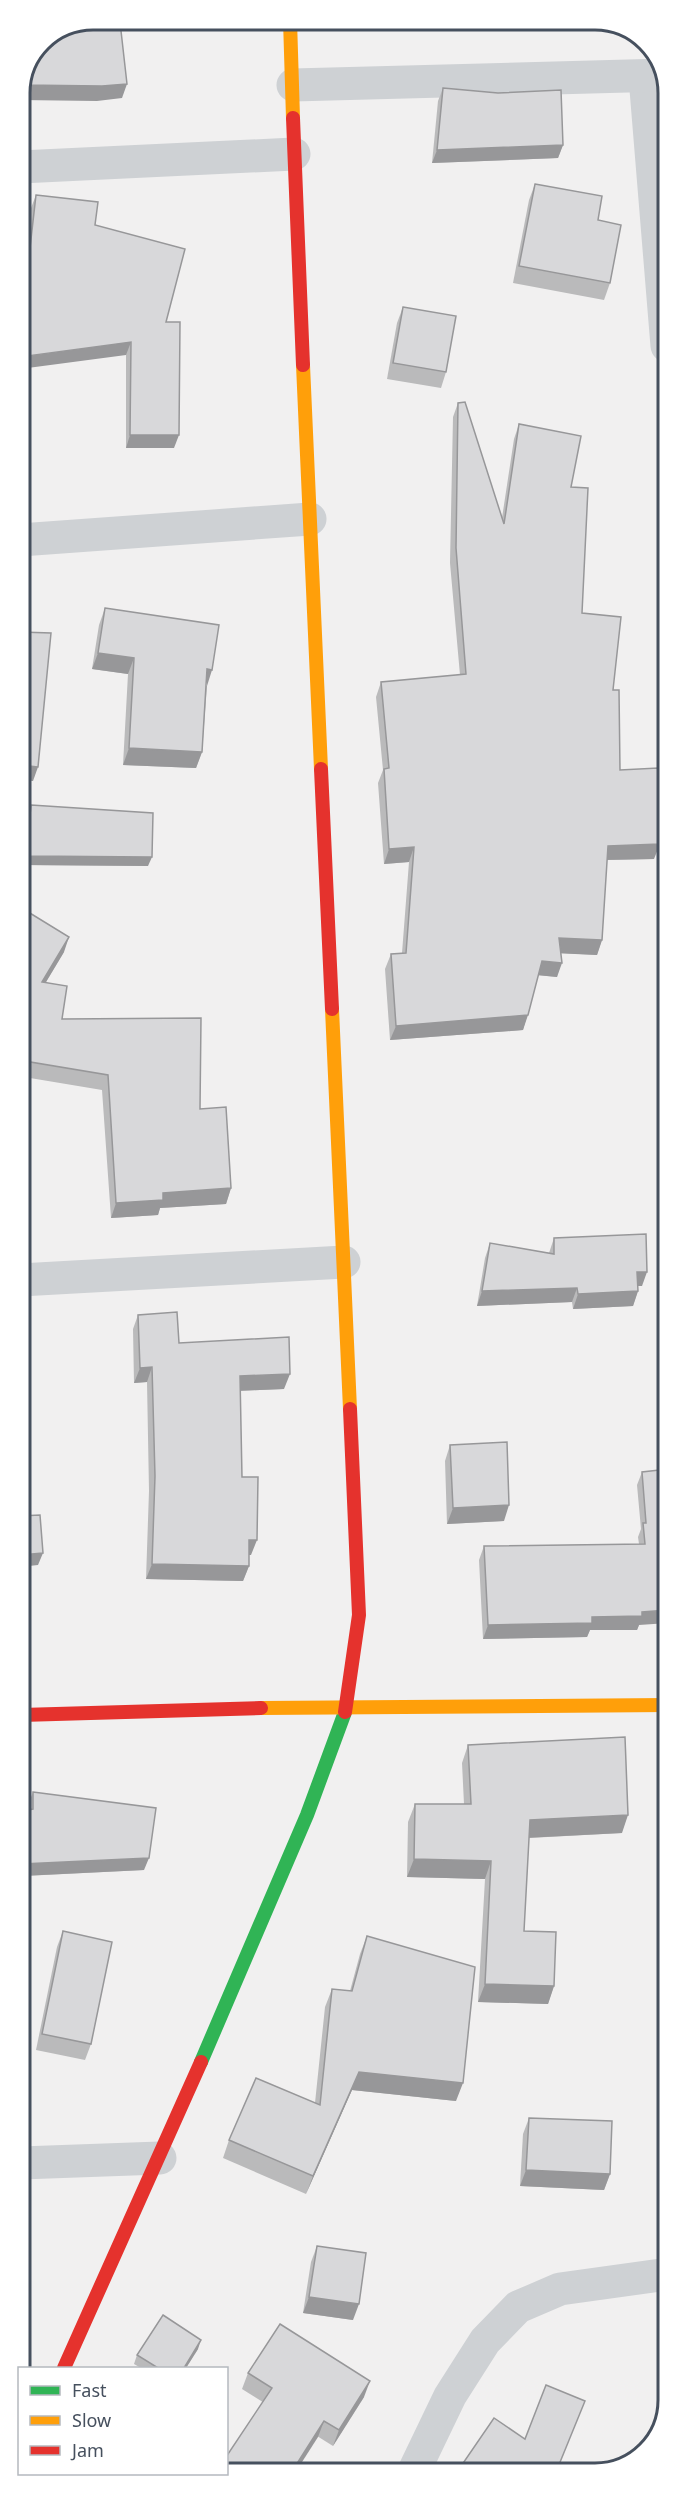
<svg xmlns="http://www.w3.org/2000/svg" width="688" height="2493" font-family="'Noto Sans',sans-serif">
<style>
.lines{fill:none;stroke-linecap:round;stroke-linejoin:round}
.street{stroke:#ced1d4;stroke-width:33}
.fast{stroke:#30b455;stroke-width:14}
.slow{stroke:#ff9f0a;stroke-width:14}
.jam{stroke:#e5322d;stroke-width:14}
.wall{fill:#bababb}
.shaded-wall{fill:#979799}
.building{fill:#d8d8da;stroke:#979799;stroke-width:1.5}
.rim{fill:none;stroke:#46505e;stroke-width:3}
</style>
<rect width="100%" height="100%" fill="#f1f0f0"/>
<g class="lines">
<g class="street">
<path d="M645,77L667,346"/>
<path d="M293,85L665,75"/>
<path d="M20,167L294,154"/>
<path d="M20,540L310,519"/>
<path d="M20,1280L344,1262"/>
<path d="M21,2163L160,2158"/>
<path d="M413,2473L450,2396L485,2341L518,2307L560,2289L668,2274"/>
</g>
<path class="fast" d="M201,2062L307,1815L345,1712"/>
<g class="slow">
<path d="M290,20L293,118"/>
<path d="M303,365L321,769"/>
<path d="M332,1009L350,1409"/>
<path d="M261,1708L668,1705"/>
</g>
<g class="jam">
<path d="M293,118L303,365"/>
<path d="M321,769L332,1009"/>
<path d="M345,1712L359,1615L350,1409"/>
<path d="M21,1715L261,1708"/>
<path d="M64,2368L201,2062"/>
</g>
</g>
<g class="wall">
<path d="M443,88L563,145L558,158L432,163L438,101Z"/>
<path d="M535,184L598,220L610,283L604,300L513,283L529,200Z"/>
<path d="M36,195L95,225L166,322L174,448H126V355L27,248L31,208Z"/>
<path d="M403,307L446,372L441,388L387,379L397,323Z"/>
<path d="M458,403L502,518L514,439L519,424L571,487L582,613L613,690L620,770L654,859L607,860L602,940L597,955L561,953L557,977L538,975L523,1030L390,1040L385,969L391,954L402,953L409,862L384,864L378,783L383,770L376,697L381,682L460,675L450,563L453,417Z"/>
<path d="M105,608L207,686L202,752L196,768L123,765L128,674L92,669L99,625Z"/>
<path d="M31,805L148,866L23,865L27,814Z"/>
<path d="M20,907L64,952L46,982L62,1019L200,1109L231,1188L226,1204L160,1208L158,1215L111,1218L102,1090L24,1077Z"/>
<path d="M554,1238L642,1286H638V1291L633,1306L573,1309L572,1302L477,1306L485,1258L490,1243L549,1253Z"/>
<path d="M138,1315L179,1343L284,1389L240,1391L242,1477L251,1555H249V1566L243,1581L146,1579L149,1491L147,1382L134,1383L133,1329Z"/>
<path d="M450,1445L504,1521L447,1524L445,1461Z"/>
<path d="M668,1469L639,1625L637,1630H590L587,1637L483,1639L479,1560L484,1546L639,1544L638,1537L641,1529L637,1485L642,1472Z"/>
<path d="M468,1745L622,1833L529,1838L524,1931L554,1986L548,2004L478,2002L485,1879L407,1877L408,1822L415,1804H464L462,1763Z"/>
<path d="M33,1792L144,1870L24,1876L28,1805Z"/>
<path d="M63,1931L91,2044L85,2060L36,2050L57,1947Z"/>
<path d="M367,1936L456,2101L352,2090L306,2194L223,2158L229,2140L315,2103L325,2007L332,1989L350,1991L360,1954Z"/>
<path d="M529,2118L610,2174L604,2190L520,2186L523,2134Z"/>
<path d="M317,2246L353,2320L303,2313L311,2262Z"/>
<path d="M198,2349L186,2368H141L134,2364L137,2355Z"/>
<path d="M248,2373L364,2397L333,2446L242,2389Z"/>
</g>
<g class="shaded-wall">
<path d="M364,20H435L364,22Z"/>
<path d="M127,84L122,98L97,101L20,100V92L23,85Z"/>
<path d="M563,145L558,158L432,163L437,150Z"/>
<path d="M131,342L126,355L20,369V357Z"/>
<path d="M130,435H179L174,448H126Z"/>
<path d="M98,653L134,658L128,674L92,669Z"/>
<path d="M207,669L212,670L207,686Z"/>
<path d="M129,748L202,752L196,768L123,765Z"/>
<path d="M20,765L38,767L33,781L20,780Z"/>
<path d="M660,844L654,859L603,860L608,846Z"/>
<path d="M414,847L409,862L384,864L389,849Z"/>
<path d="M26,856L152,857L148,866L23,865Z"/>
<path d="M69,937L64,952L37,997L42,982Z"/>
<path d="M559,938L602,940L597,955L553,953Z"/>
<path d="M542,961L562,963L557,977L536,975Z"/>
<path d="M528,1015L523,1030L390,1040L396,1026Z"/>
<path d="M20,1155H25L20,1169Z"/>
<path d="M231,1188L226,1204L160,1208L158,1215L111,1218L116,1203L163,1193Z"/>
<path d="M637,1272H647L642,1286H632Z"/>
<path d="M577,1288L572,1302L477,1306L482,1291Z"/>
<path d="M638,1291L633,1306L573,1309L578,1294Z"/>
<path d="M152,1367L147,1382L134,1383L140,1368Z"/>
<path d="M290,1374L284,1389L234,1391L240,1376Z"/>
<path d="M509,1505L504,1521L447,1524L453,1508Z"/>
<path d="M249,1540H257L251,1555H244Z"/>
<path d="M43,1553L38,1565L20,1567V1555Z"/>
<path d="M152,1564L249,1566L243,1581L146,1579Z"/>
<path d="M668,1610V1623L639,1625L637,1630H590L587,1637L483,1639L488,1625Z"/>
<path d="M628,1815L622,1833L524,1838L530,1820Z"/>
<path d="M149,1858L144,1870L21,1876L22,1864Z"/>
<path d="M414,1859L491,1861L485,1879L407,1877Z"/>
<path d="M21,1878H24L21,1887Z"/>
<path d="M485,1984L554,1986L548,2004L478,2002Z"/>
<path d="M359,2072L463,2083L456,2101L352,2090L306,2194L313,2176Z"/>
<path d="M526,2170L610,2174L604,2190L520,2186Z"/>
<path d="M309,2297L359,2304L353,2320L303,2313Z"/>
<path d="M201,2340L198,2349L186,2368H184Z"/>
<path d="M370,2381L364,2397L333,2446L339,2430Z"/>
<path d="M324,2421L318,2437L295,2473H291Z"/>
</g>
<g class="building">
<path d="M87,22H120L127,84L102,86L23,85L41,41Z"/>
<path d="M443,88L498,93L561,90L563,145L437,150Z"/>
<path d="M535,184L602,196L598,220L621,225L610,283L519,266Z"/>
<path d="M36,195L98,202L95,225L185,249L166,322H180L179,435H130L131,342L20,357V247L30,248Z"/>
<path d="M403,307L456,316L446,372L393,363Z"/>
<path d="M465,402L504,524L519,424L581,436L571,487L588,488L582,613L621,617L613,690H619L620,770L658,768L660,844L608,846L602,940L559,938L562,963L542,961L528,1015L396,1026L391,954L406,953L414,847L389,849L384,769L389,768L381,682L466,674L456,548L458,403Z"/>
<path d="M105,608L219,625L212,670L207,669L202,752L129,748L134,658L98,653Z"/>
<path d="M20,632L51,633L38,767L20,765Z"/>
<path d="M31,805L153,813L152,857L26,856Z"/>
<path d="M20,907L69,937L42,982L67,986L62,1019L201,1018L200,1109L226,1107L231,1188L163,1193V1200L116,1203L108,1075L24,1061L25,1155H20Z"/>
<path d="M646,1234L647,1272H637L638,1291L578,1294L577,1288L482,1291L490,1243L554,1254V1238Z"/>
<path d="M177,1312L179,1343L289,1337L290,1374L240,1376L242,1477H258L257,1540H249V1566L152,1564L155,1476L152,1367L140,1368L138,1315Z"/>
<path d="M507,1442L509,1505L453,1508L450,1445Z"/>
<path d="M668,1469V1610L642,1612V1616L592,1617V1623L488,1625L484,1546L645,1544L643,1523H646L642,1472Z"/>
<path d="M40,1515L43,1553L20,1555V1516Z"/>
<path d="M625,1737L628,1815L530,1820L524,1931L556,1932L554,1986L485,1984L491,1861L414,1859L415,1804H471L468,1745Z"/>
<path d="M33,1792L156,1808L149,1858L22,1864L24,1878H21V1811L33,1809Z"/>
<path d="M63,1931L112,1942L91,2044L42,2034Z"/>
<path d="M367,1936L475,1967L463,2083L359,2072L313,2176L229,2140L256,2078L320,2105L332,1989L352,1991Z"/>
<path d="M529,2118L612,2121L610,2174L526,2170Z"/>
<path d="M317,2246L366,2253L359,2304L309,2297Z"/>
<path d="M163,2315L201,2340L184,2368H158L137,2355Z"/>
<path d="M280,2324L370,2381L339,2430L324,2421L291,2473H226V2457L272,2388L248,2373Z"/>
<path d="M546,2385L585,2401L556,2472H457L494,2418L525,2439Z"/>
</g>
<path d="M0 0H688V2493H0ZM93 30H595A63 63 0 0 1 658 93V2400A63 63 0 0 1 595 2463H93A63 63 0 0 1 30 2400V93A63 63 0 0 1 93 30Z" fill="#fff" fill-rule="evenodd"/>
<path class="rim" d="M93 30H595A63 63 0 0 1 658 93V2400A63 63 0 0 1 595 2463H93A63 63 0 0 1 30 2400V93A63 63 0 0 1 93 30Z"/>
<rect x="18" y="2367" width="210" height="108" fill="#ffffff" stroke="#b5b9bf" stroke-width="1.5"/>
<rect x="30" y="2386" width="30" height="9" fill="#30b455" stroke="#b5b9bf" stroke-width="1.5"/>
<text x="72" y="2397" font-size="18" fill="#46505e">Fast</text>
<rect x="30" y="2416" width="30" height="9" fill="#ff9f0a" stroke="#b5b9bf" stroke-width="1.5"/>
<text x="72" y="2427" font-size="18" fill="#46505e">Slow</text>
<rect x="30" y="2446" width="30" height="9" fill="#e5322d" stroke="#b5b9bf" stroke-width="1.5"/>
<text x="72" y="2457" font-size="18" fill="#46505e">Jam</text>
</svg>
